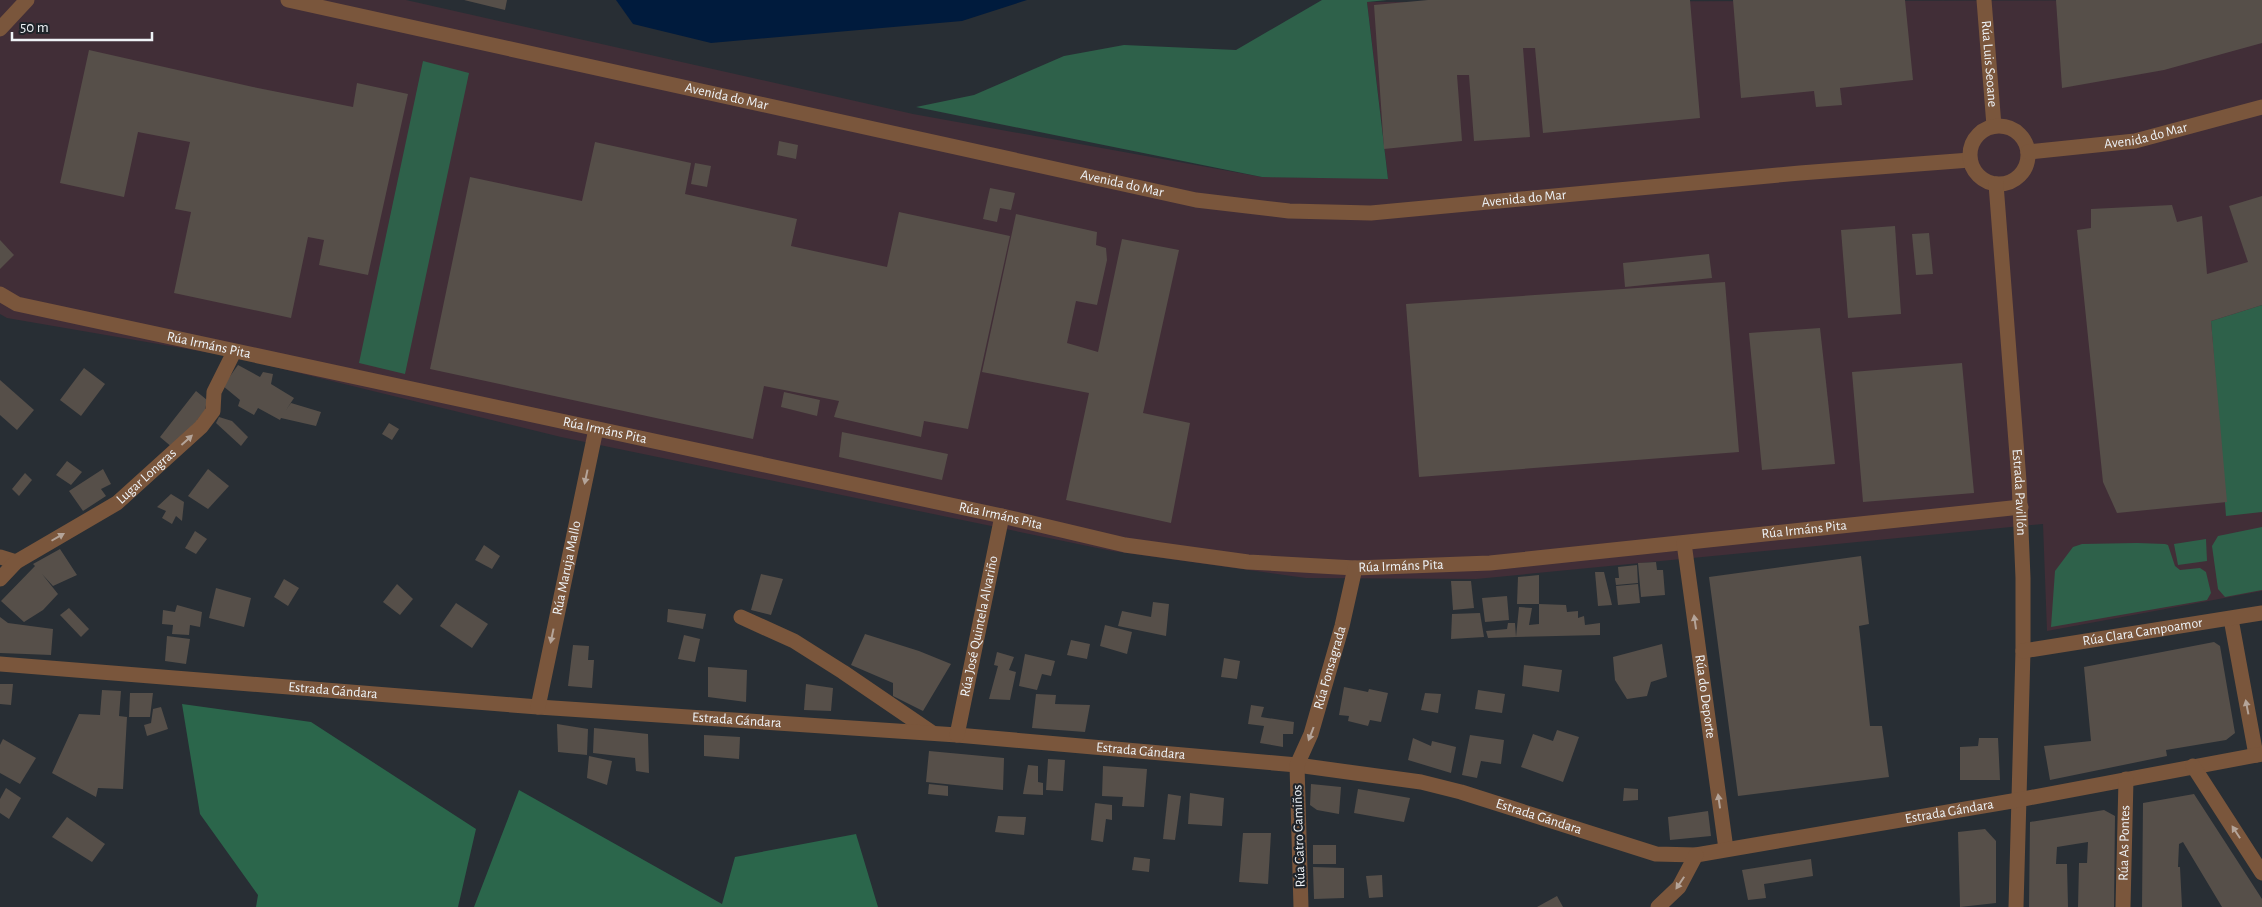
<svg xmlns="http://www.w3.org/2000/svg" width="2262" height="907" font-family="'Alegreya Sans',sans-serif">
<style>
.industrial{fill:#412e37}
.green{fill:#2e614a}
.forest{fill:#2b664b}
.water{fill:#001b3d}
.building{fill:#564f49}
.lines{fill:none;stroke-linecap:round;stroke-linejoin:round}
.minor{stroke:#7a563c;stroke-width:15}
.oneway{fill:#b4a499}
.labels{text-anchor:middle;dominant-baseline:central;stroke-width:4.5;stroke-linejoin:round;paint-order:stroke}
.street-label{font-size:14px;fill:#eef2f6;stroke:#1f242a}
</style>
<rect width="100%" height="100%" fill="#282e34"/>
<path class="industrial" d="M0,0H406L913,114L1262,177L1388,178L1367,2L2262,0V591L2047,631L2043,524L1476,579L1306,578L1112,551L561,437L234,357L7,318L0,314Z"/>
<g class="green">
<path d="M1322,0H1387L1367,2L1388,179L1262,177L916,107L974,95L1064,56L1124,45L1236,50Z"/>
<path d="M423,61L469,73L405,374L359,363Z"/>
<path d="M2262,305V512L2226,516L2211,321Z"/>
<path d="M2262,527V590L2225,597L2218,589L2212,546L2218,536Z"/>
<path d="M2206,539L2207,561L2178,565L2174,544Z"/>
<path d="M2137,543L2165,544L2168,545L2175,566L2180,570L2200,568L2206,572L2211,593L2207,600L2051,627L2055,571L2073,547L2082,544Z"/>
</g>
<g class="forest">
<path d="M182,704L311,722L476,829L458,907H256L258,895L200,814Z"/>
<path d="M519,790L722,904L735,857L856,834L878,907H474Z"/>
</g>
<path class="water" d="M616,0H1027L962,21L711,43L633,24Z"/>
<g class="building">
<path d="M464,0H507L505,10Z"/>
<path d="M1428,0H1690L1700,118L1543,133L1535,48H1523L1530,137L1474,141L1469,75H1457L1462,141L1384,149L1374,5Z"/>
<path d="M1733,0H1905L1913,80L1840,88L1842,105L1816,107L1814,91L1741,98Z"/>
<path d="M2056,0H2262V43L2164,70L2062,88Z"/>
<path d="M89,50L253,87L353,107L357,83L408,94L368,275L319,265L324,240L308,237L291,318L174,293L191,212L175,209L190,142L138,132L124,197L60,183Z"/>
<path d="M779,141L798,145L796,159L777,155Z"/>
<path d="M595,142L691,163L685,194L797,219L791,246L887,267L899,212L1010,236L968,429L924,421L921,437L834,417L839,401L764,386L753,439L430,369L470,177L582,201Z"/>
<path d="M695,163L711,166L707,187L691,184Z"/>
<path d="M990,188L1015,193L1011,210L1000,208L997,222L983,219Z"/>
<path d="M2262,196V305L2211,321L2227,502L2117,513L2103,482L2077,230L2091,228V209L2172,205L2177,222L2202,216L2207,274L2248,262L2229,206Z"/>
<path d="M1016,214L1097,232L1096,245L1106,248L1107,260L1097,305L1076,301L1067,343L1098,352L1122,239L1179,250L1143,413L1190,423L1171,523L1066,500L1089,393L982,372Z"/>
<path d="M1895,226L1901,314L1848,318L1841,230Z"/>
<path d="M1929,233L1933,274L1916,275L1912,234Z"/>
<path d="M0,240L14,255L0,269Z"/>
<path d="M1709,254L1712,278L1625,287L1623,263Z"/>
<path d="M1725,282L1739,452L1419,477L1406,304Z"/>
<path d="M1820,328L1835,464L1762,470L1749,333Z"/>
<path d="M1962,363L1974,493L1863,502L1852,372Z"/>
<path d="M238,365L260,377L263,372L273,374L271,384L294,398L286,410L291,403L321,412L316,426L281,418L280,420L258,408L254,415L238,406L240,400L223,386Z"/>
<path d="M84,368L105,384L81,416L60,400Z"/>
<path d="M0,380L34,410L17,430L0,415Z"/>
<path d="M196,391L207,400L205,410L197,420L200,424L173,448L160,437Z"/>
<path d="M784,392L820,400L817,416L781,407Z"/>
<path d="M219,417L232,421L248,437L241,446L216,423Z"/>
<path d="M389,423L399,429L392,440L382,434Z"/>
<path d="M842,432L948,454L942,480L839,457Z"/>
<path d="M67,461L82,472L71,485L56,475Z"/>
<path d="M103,469L111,484L101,489L106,496L83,511L69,491Z"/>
<path d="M208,469L229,486L208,509L188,496Z"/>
<path d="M25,473L32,480L19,496L12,489Z"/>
<path d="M171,494L184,502L182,521L176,516L172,524L162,518L166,511L157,507Z"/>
<path d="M195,531L207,539L196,554L185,548Z"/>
<path d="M484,545L500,556L492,569L475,560Z"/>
<path d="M60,549L77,575L53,586L42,574L58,594L43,610L24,622L1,601L35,566L33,564Z"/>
<path d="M1861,556L1869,624L1859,626L1870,726H1882L1889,777L1738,796L1709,577Z"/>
<path d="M1656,562L1657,570H1663L1665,595L1641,597L1638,563Z"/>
<path d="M1637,565L1638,583L1616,585L1615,578H1619L1618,567Z"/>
<path d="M1595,572H1604L1612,605L1598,606Z"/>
<path d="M761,574L783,579L771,615L751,610Z"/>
<path d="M1539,575V604H1517L1518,577Z"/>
<path d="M284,579L299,588L288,606L274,597Z"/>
<path d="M1451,581H1471L1474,608L1453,610Z"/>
<path d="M397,584L413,599L400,615L383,602Z"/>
<path d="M1638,584L1640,603L1618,605L1616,586Z"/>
<path d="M216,588L251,598L244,627L209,618Z"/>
<path d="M1507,596L1509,620L1485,622L1482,598Z"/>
<path d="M1153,602L1169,604L1166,636L1118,626L1122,611L1151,617Z"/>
<path d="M456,603L488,624L472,648L440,626Z"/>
<path d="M1539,604L1566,605L1567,612L1578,611V618L1584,616L1585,625L1600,623V635L1516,637L1519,607L1532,608L1529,625L1539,624Z"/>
<path d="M177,605L202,612L200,627L190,625L189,635L172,634L173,625L162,624L163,610L175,612Z"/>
<path d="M69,608L89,629L81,637L60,615Z"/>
<path d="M668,609L706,614L703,629L667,622Z"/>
<path d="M1480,613L1484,637L1451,639L1452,614Z"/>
<path d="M0,617L8,623L53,629L51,655L0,653Z"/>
<path d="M1508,623H1515L1516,637L1488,638L1486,631L1507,629Z"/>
<path d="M1105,625L1132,632L1127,654L1100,646Z"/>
<path d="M865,634L919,651L951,664L923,711L893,696V683L851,665Z"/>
<path d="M684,635L700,639L695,662L678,659Z"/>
<path d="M167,636L190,639L186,664L165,661Z"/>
<path d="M1071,640L1090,644L1087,659L1067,655Z"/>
<path d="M2214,642L2220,646L2235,733L2226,740L2166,750L2167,756L2050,780L2044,746L2091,741L2084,667Z"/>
<path d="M1662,644L1667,677L1651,682L1647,696L1627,699L1615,680L1613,657Z"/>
<path d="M573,645L589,646L588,660H594L592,688L568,686Z"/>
<path d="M997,652L1014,657L1009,670L1016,672L1010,700L989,699L998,666L994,665Z"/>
<path d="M1025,654L1055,661L1051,676L1042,674L1037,690L1019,686Z"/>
<path d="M1224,658L1240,661L1237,679L1221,677Z"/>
<path d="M1524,665L1562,670L1559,692L1522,686Z"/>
<path d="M708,667L747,670L746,702L708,697Z"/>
<path d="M0,684H13L11,705L0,704Z"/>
<path d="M806,684L833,688L831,711L804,710Z"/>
<path d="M1344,687L1368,692L1369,689L1388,693L1381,722L1370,720L1368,726L1348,721L1349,716L1339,715Z"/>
<path d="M102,690L121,691L119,716L127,717L123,789L98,788L96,797L52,773L79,714L100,715Z"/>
<path d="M1478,690L1505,694L1502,713L1475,709Z"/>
<path d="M130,693H153L150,717H129Z"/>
<path d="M1425,693L1441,694L1438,713L1421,710Z"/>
<path d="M1036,694L1056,695L1055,704L1090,705L1085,732L1032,728Z"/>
<path d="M1251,705L1264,707L1261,717L1294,722L1293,734H1283V747L1260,743L1264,726L1248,724Z"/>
<path d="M161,707L168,729L147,736L144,725L151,723L153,709Z"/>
<path d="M557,724L588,729L587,755L558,752Z"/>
<path d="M594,728L648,734L649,773L636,771L635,758L593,753Z"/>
<path d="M1557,730L1579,737L1563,782L1521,767L1533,734L1553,741Z"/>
<path d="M704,735L740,737L739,759L704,756Z"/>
<path d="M1470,735L1504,740L1501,764L1481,761L1477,778L1462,775Z"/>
<path d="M1413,738L1431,746L1432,741L1456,747L1451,773L1408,760Z"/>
<path d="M1979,738H1998L2000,780H1960V747L1978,746Z"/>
<path d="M3,739L36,758L20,784L0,773V745Z"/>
<path d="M929,751L1004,758L1003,790L926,782Z"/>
<path d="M589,756L612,761L607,785L587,778Z"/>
<path d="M1048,759L1065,760L1063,791L1046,790Z"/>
<path d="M1028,765L1038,766V782L1043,783V795L1023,794Z"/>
<path d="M1103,766L1147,769L1144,807L1122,806L1123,797L1102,796Z"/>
<path d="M929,784L948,786V796L928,794Z"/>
<path d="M1311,784L1341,787L1339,814L1317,810L1310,805Z"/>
<path d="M6,788L21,798L9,819L0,813V799Z"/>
<path d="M1624,788L1638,789V800L1623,801Z"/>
<path d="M1358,789L1410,798L1404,822L1354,813Z"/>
<path d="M1190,793L1224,798L1222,826L1188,824Z"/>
<path d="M1168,794L1181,796L1175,840L1163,839Z"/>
<path d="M2194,794L2262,899V907H2222L2183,842L2179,844L2178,867H2180L2182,907H2142L2143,803Z"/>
<path d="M1095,803L1112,805V820L1106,819L1103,842L1091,840Z"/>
<path d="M2104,810L2115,816L2114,907H2078L2079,863H2087L2088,842L2057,847L2056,864H2067L2068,907H2029L2030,822Z"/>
<path d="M1708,811L1711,836L1670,840L1668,817Z"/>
<path d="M998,816L1026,817L1024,835L995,832Z"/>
<path d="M67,817L105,844L92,862L52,837Z"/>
<path d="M1985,829L1996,841V903L1960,907L1958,832Z"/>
<path d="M1243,833H1271L1268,884L1239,882Z"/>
<rect x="1313" y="845" width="23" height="19"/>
<path d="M1134,857L1150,859L1149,872L1132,870Z"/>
<path d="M1811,859L1813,876L1764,884L1766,898L1748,900L1742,870Z"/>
<path d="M1313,867L1344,868V898L1314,899Z"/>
<path d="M1382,875L1383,897L1369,898L1366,876Z"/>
<path d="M1557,896L1563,907H1537Z"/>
</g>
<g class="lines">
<g class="minor">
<path id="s1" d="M288,0L1196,200L1289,211L1371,213L1800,173L1970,160"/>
<path id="s2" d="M1984,0L1994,126"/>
<path d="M0,29L27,0"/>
<circle cx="1999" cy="155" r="29"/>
<path id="s3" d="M2028,152L2135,141L2262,107"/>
<path id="s4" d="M1996,184L2019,481L2023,578V651L2016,907"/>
<path id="s5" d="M0,294L17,304L1002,516L1125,545L1248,562L1355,568L1490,563L2021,507"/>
<path id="s6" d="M1684,543L1726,849"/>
<path d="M0,557L16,562"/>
<path id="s7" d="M0,579L16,562L117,503L201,427L213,411L214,392L234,352"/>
<path d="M741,617L794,641L843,672L931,732"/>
<path d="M2231,619L2256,755"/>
<path id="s8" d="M2023,651L2262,613"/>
<path id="s9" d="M0,664L538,707L957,735L1297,765L1421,782L1461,792L1656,854L1696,855L2018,800L2262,754"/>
<path id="s10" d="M538,707L596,429"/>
<path id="s11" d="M957,735L1002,516"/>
<path d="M2193,766L2262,873"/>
<path id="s12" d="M1301,907L1297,765L1311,734L1342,626L1355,568"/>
<path d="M1658,907L1679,887L1696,855"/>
<path id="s13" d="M2123,907L2126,779"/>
</g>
</g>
<defs><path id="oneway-solid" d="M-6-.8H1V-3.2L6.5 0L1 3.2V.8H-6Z" transform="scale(1.25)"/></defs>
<g class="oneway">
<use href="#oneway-solid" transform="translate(187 440) rotate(-42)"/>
<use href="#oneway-solid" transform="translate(586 477) rotate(102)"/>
<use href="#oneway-solid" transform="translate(58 537) rotate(-30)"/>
<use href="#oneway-solid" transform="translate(1695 622) rotate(-98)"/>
<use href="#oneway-solid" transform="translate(552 636) rotate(102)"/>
<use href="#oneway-solid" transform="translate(2247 707) rotate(-101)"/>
<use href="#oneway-solid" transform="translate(1311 734) rotate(111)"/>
<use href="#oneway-solid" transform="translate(1719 801) rotate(-98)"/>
<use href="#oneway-solid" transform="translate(2236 832) rotate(-123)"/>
<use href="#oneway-solid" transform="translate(1680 883) rotate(124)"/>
</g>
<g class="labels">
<g class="street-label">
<text stroke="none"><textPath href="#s2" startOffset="64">Rúa Luis Seoane</textPath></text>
<text stroke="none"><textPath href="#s1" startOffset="449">Avenida do Mar</textPath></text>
<text stroke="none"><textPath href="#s3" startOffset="119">Avenida do Mar</textPath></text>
<text stroke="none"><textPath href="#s1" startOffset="854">Avenida do Mar</textPath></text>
<text stroke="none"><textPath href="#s1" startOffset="1259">Avenida do Mar</textPath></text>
<text stroke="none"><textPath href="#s5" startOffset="216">Rúa Irmáns Pita</textPath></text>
<text stroke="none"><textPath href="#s5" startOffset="621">Rúa Irmáns Pita</textPath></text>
<text stroke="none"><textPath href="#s7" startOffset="180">Lugar Longras</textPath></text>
<text stroke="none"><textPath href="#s4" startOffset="309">Estrada Pavillón</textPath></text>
<text stroke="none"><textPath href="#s5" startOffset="1026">Rúa Irmáns Pita</textPath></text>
<text stroke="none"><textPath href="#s5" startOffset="1836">Rúa Irmáns Pita</textPath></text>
<text stroke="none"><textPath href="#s5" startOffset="1431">Rúa Irmáns Pita</textPath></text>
<text stroke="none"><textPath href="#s10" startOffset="142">Rúa Maruja Mallo</textPath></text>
<text stroke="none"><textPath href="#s11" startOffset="111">Rúa José Quintela Alvariño</textPath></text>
<text stroke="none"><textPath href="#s8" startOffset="121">Rúa Clara Campoamor</textPath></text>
<text stroke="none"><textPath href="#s12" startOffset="245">Rúa Fonsagrada</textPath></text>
<text stroke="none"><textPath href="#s9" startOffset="334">Estrada Gándara</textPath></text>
<text stroke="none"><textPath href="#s6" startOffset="155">Rúa do Deporte</textPath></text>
<text stroke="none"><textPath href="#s9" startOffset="739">Estrada Gándara</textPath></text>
<text stroke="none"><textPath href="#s9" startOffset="1144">Estrada Gándara</textPath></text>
<text stroke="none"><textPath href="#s9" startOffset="1969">Estrada Gándara</textPath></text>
<text stroke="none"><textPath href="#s9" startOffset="1549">Estrada Gándara</textPath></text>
<text transform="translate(1299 836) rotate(-92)">Rúa Catro Camiños</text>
<text stroke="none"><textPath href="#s13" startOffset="64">Rúa As Pontes</textPath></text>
</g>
</g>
<path d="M12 32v8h140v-8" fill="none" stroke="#eef2f6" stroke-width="2.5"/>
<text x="20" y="32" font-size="15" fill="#eef2f6" stroke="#1f242a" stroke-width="4" paint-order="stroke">50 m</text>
</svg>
